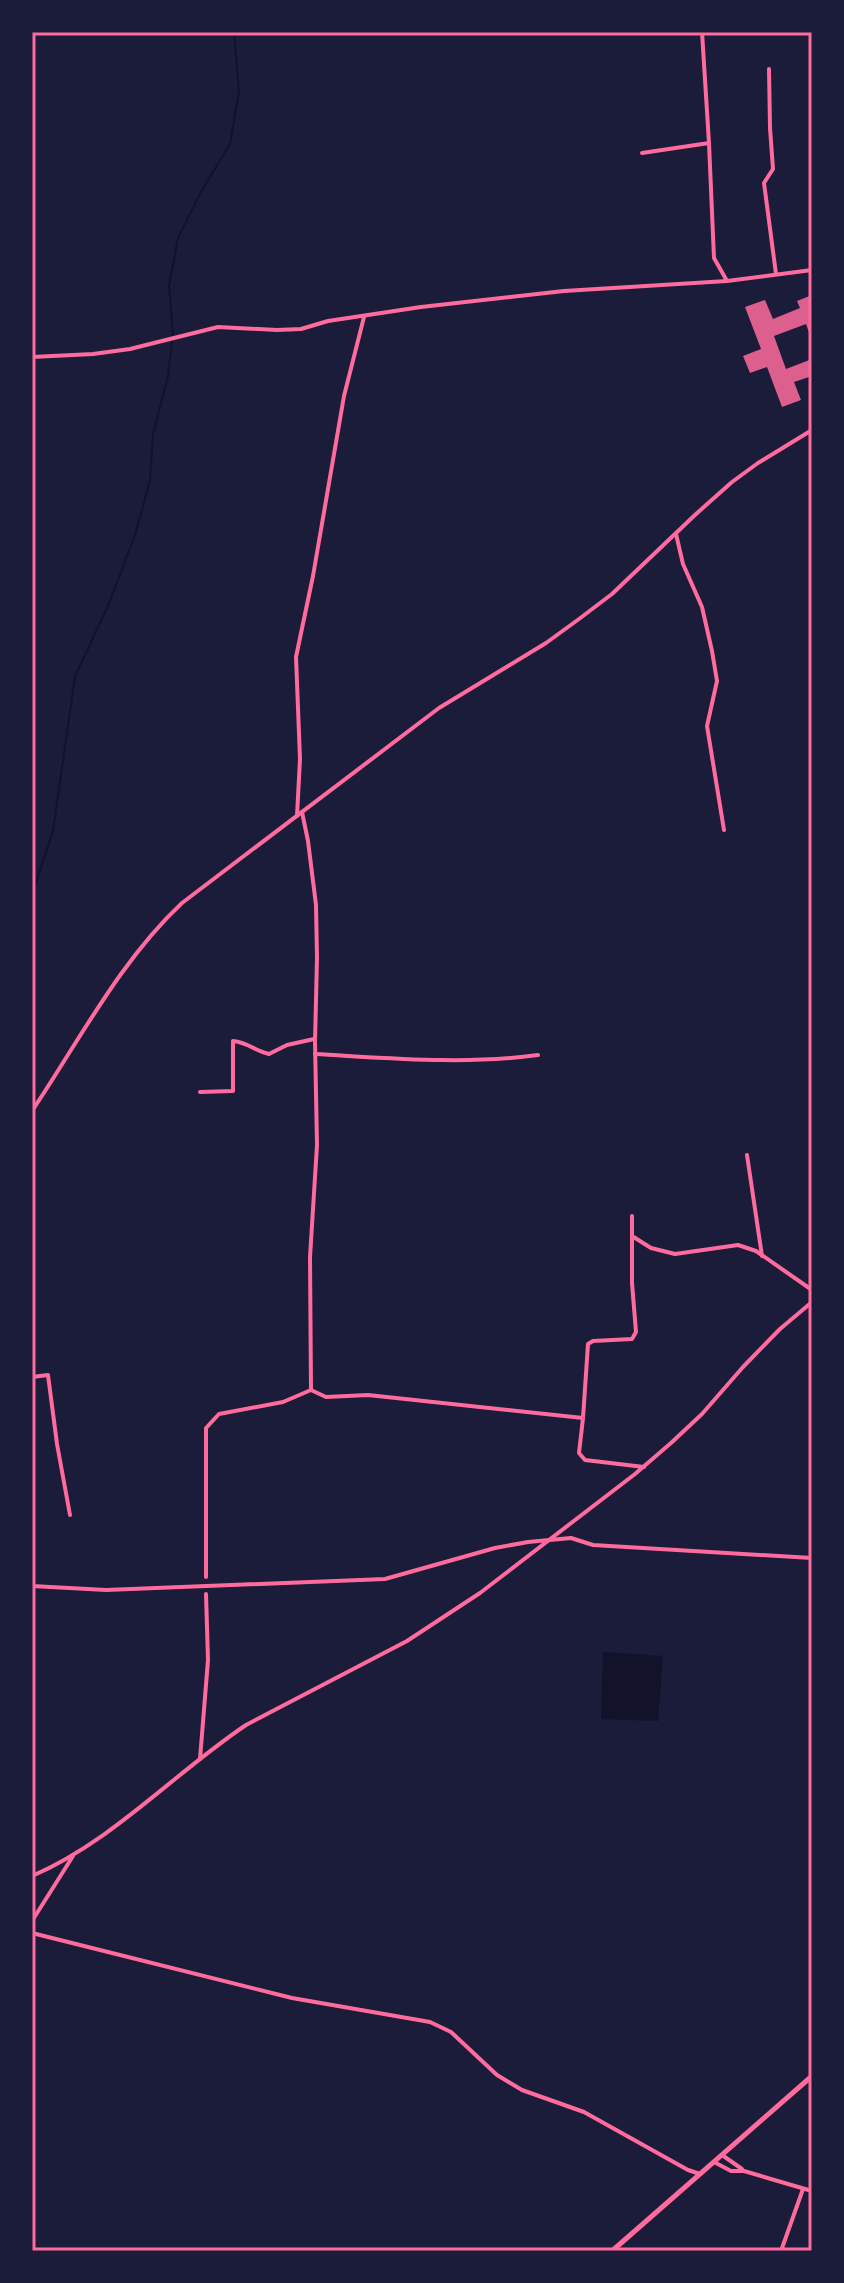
<svg xmlns="http://www.w3.org/2000/svg" width="844" height="2283" font-family="'Public Sans',sans-serif">
<style>
.water{fill:#12122b}
.lines{fill:none;stroke-linecap:round;stroke-linejoin:round}
.stream{stroke:#12122b;stroke-width:2}
.building{fill:#dd5f8e}
.minor{stroke:#ff6b9d;stroke-width:4}
.tertiary{stroke:#ff6b9d;stroke-width:4}
.secondary{stroke:#ff6b9d;stroke-width:5}
.neatline{fill:none;stroke:#ff6b9d;stroke-width:3}
</style>
<rect width="100%" height="100%" fill="#1b1b3a"/>
<path class="water" d="M603,1652L663,1656L658,1721L601,1719Z"/>
<g class="lines">
<path class="stream" d="M32,895L53,831L75,677L110,601L136,532L150,480L153,434L168,376L173,333L169,286L178,238L201,192L230,144L239,92L234,32"/>
</g>
<path class="building" d="M812,295V341L806,324L774,336L786,369L812,359V376L794,382L801,400L782,407L767,367L750,373L743,356L761,349L745,307L765,300L773,319L800,308L797,301Z"/>
<g class="lines">
<g class="minor">
<path d="M769,69L770,128L773,169L764,183L776,274"/>
<path d="M709,143L714,258L727,281"/>
<path d="M642,153L709,143L702,32"/>
<path d="M32,357L93,354L130,349L218,327L277,330L301,329L328,321L421,307L564,291L727,281L812,270"/>
<path d="M676,534L683,564L702,607L712,651L717,681L707,726L724,830"/>
<path d="M302,812L308,841L316,905L317,958L315,1042L317,1145L310,1257L311,1390"/>
<path d="M297,816L300,759L296,657L313,576L344,396L364,317"/>
<path d="M315,1054C389,1058 464,1065 538,1055"/>
<path d="M200,1092L233,1091V1041C250,1043 254,1051 269,1054L287,1045L314,1039"/>
<path d="M747,1155L762,1256"/>
<path d="M632,1236L651,1248L675,1254L738,1245L756,1251L812,1290"/>
<path d="M32,1377L48,1375L57,1444L70,1515"/>
<path d="M311,1390L326,1397L368,1395L583,1418L588,1344L593,1341L632,1339L636,1332L632,1283V1216"/>
<path d="M583,1418L579,1453L585,1460L644,1467"/>
<path d="M206,1577V1428L219,1414L283,1402L311,1390"/>
<path d="M32,1586L106,1590L385,1579L495,1548L528,1542L571,1538L593,1545L812,1558"/>
<path d="M200,1759L208,1660L206,1594"/>
<path d="M32,1921L73,1856"/>
<path d="M32,1933L292,1998L430,2022L451,2032L497,2075L522,2090L584,2112L688,2170L700,2174"/>
<path d="M722,2155L742,2169"/>
<path d="M714,2162L731,2171H744L812,2191"/>
<path d="M781,2251L803,2189"/>
</g>
<g class="tertiary">
<path d="M32,1111C79,1041 120,961 182,903L439,708L546,643L579,619L612,594L696,514L732,482L758,463L812,430"/>
<path d="M32,1876C113,1841 173,1774 246,1725L407,1641L480,1593L635,1474L671,1443L702,1414L743,1367L780,1329L812,1302"/>
</g>
<path class="secondary" d="M612,2251L812,2076"/>
</g>
<rect width="844" height="2283" fill="none" stroke="#1b1b3a" stroke-width="68"/>
<rect x="34" y="34" width="776" height="2215" class="neatline"/>
</svg>
